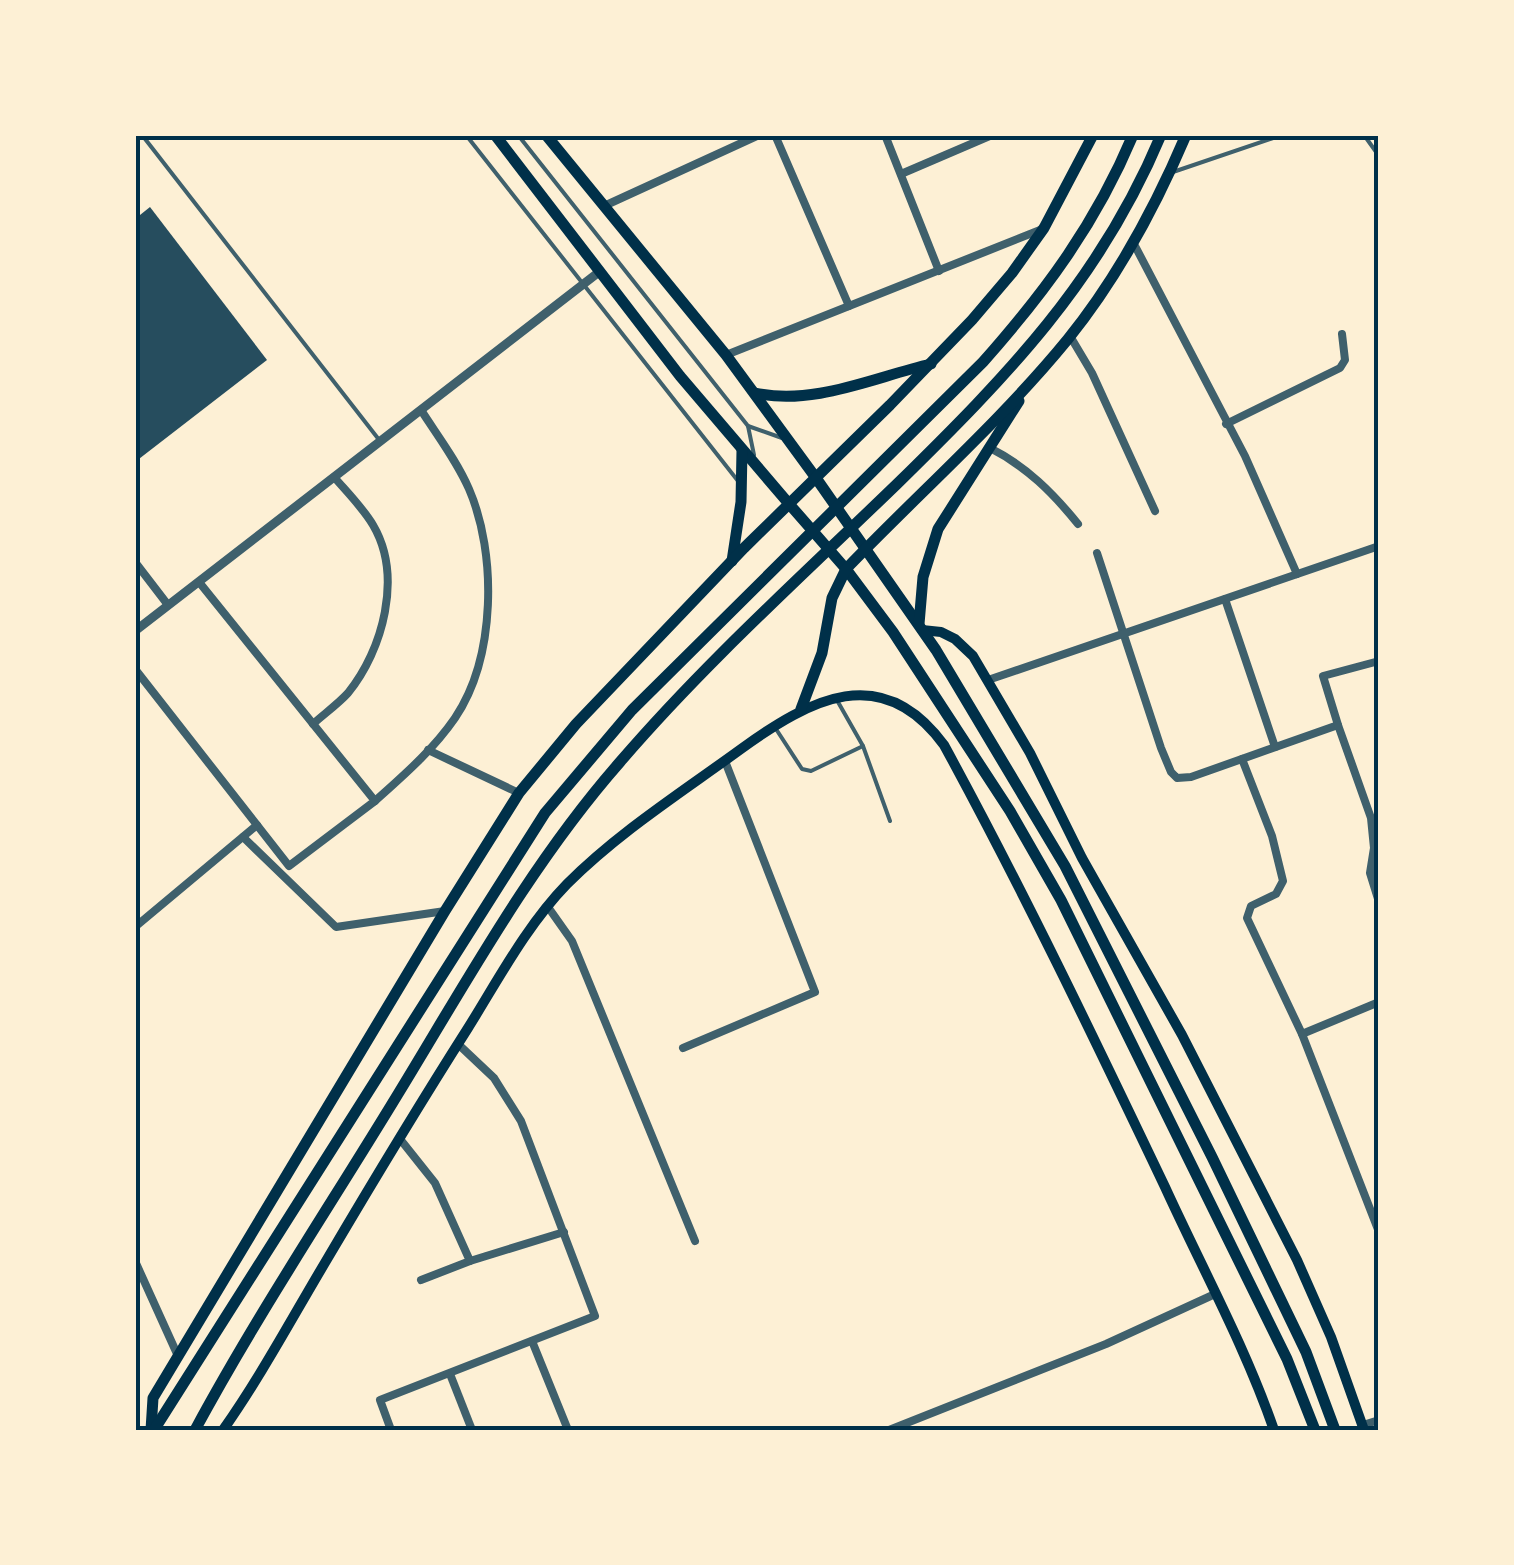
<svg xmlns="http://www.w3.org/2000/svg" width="1514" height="1565" font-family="Roboto,sans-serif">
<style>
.building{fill:#264d5e}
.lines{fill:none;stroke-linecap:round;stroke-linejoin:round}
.service{stroke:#3f606c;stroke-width:4}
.minor{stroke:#3f606c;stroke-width:8}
.tertiary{stroke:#3f606c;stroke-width:9}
.secondary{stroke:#003049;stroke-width:10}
.primary{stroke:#003049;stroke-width:11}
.trunk{stroke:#003049;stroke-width:11}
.neatline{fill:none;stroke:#003049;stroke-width:4}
</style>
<rect width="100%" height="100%" fill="#fdf0d5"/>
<path class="building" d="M150,207L267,360L135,462V219Z"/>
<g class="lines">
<g class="service">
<path d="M142,135L380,441"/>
<path d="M466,135L738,481"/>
<path d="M518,135L748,426L754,455"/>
<path d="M1364,135L1379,156"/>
<path d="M1173,172L1282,135"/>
<path d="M748,426L782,438"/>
<path d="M838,702L863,746L890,821"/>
<path d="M776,729L802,769L811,771L863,746"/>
</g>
<g class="minor">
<path d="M775,135L849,306"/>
<path d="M885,135L939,271"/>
<path d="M901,174L992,135"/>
<path d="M604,206L759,135"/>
<path d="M1134,244L1245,456L1297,574"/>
<path d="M1070,336L1092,373L1155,511"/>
<path d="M726,355L1040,230"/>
<path d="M1226,424L1340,368L1345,360L1342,334"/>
<path d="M990,448C1026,466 1053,493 1078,524"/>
<path d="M1097,553L1161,748L1171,772L1177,778L1191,777L1338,725L1323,676L1379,661"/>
<path d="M135,562L168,605"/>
<path d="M1225,599L1275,747"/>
<path d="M135,669L289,866L375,801L199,582"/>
<path d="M988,680L1379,546"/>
<path d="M313,724C324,714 338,704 348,693C383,650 403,576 373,525C363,508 347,492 334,477"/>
<path d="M1338,725L1371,818L1374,848L1370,873L1379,902"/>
<path d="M428,750L519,793"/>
<path d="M1242,759L1272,836L1283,881L1276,894L1251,906L1247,918L1302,1034L1379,1002"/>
<path d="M375,801C404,775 433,750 455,718C496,657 497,554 469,489C457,461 437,435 421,410"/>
<path d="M243,837L336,927L445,911"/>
<path d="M548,907L572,941L695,1241"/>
<path d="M135,927L257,825"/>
<path d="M1302,1034L1379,1232"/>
<path d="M683,1048L815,992L725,761"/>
<path d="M400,1139L435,1183L470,1261L421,1280"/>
<path d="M135,1261L178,1356"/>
<path d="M470,1261L564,1232"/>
<path d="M532,1341L568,1430"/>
<path d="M450,1374L472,1430"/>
<path d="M1363,1425L1379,1420"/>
<path d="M391,1430L380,1400L595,1316L521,1121L494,1078L458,1044"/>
<path d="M889,1430L1106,1344L1215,1294"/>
</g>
<path class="tertiary" d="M135,631L599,272"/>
<g class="secondary">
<path d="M922,630L941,632L955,639L973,656L1030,753L1082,858L1182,1035L1297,1260L1331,1337L1364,1430"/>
<path d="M223,1430C261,1376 292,1318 326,1261C372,1183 419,1105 468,1028C498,980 527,925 567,884C619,832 682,792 741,749C810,699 882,660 944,745C1023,890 1094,1038 1165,1187C1202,1268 1245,1346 1274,1430"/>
</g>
<g class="primary">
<path d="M495,135L680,376L790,505"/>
<path d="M546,135L726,355L816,478"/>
</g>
<g class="trunk">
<path d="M755,393C814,406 874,377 931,364"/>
<path d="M816,478L936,650L1065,866L1212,1157L1306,1352L1335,1430"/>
<path d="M790,505L846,569L893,632L1010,811L1061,900L1287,1359L1315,1430"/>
<path d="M732,561L741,502L742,450"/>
<path d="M919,624L923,577L938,529L1019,401"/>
<path d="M801,709L822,653L832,598L846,569C920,492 1001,421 1068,339C1118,277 1155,208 1186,135"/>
<path d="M151,1430L153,1398L445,911L519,793L576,724L744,548L890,405L972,320L1012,273L1044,228L1093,135"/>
<path d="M154,1430L545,813L632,710L983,362C1046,291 1096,223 1133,135"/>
<path d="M195,1430C257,1315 330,1206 398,1094C467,981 532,862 620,762C705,663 803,575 897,484C1007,376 1100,281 1161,135"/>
</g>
</g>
<rect width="1514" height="1565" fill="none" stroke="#fdf0d5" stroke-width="275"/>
<rect x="138" y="138" width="1238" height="1290" class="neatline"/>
</svg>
